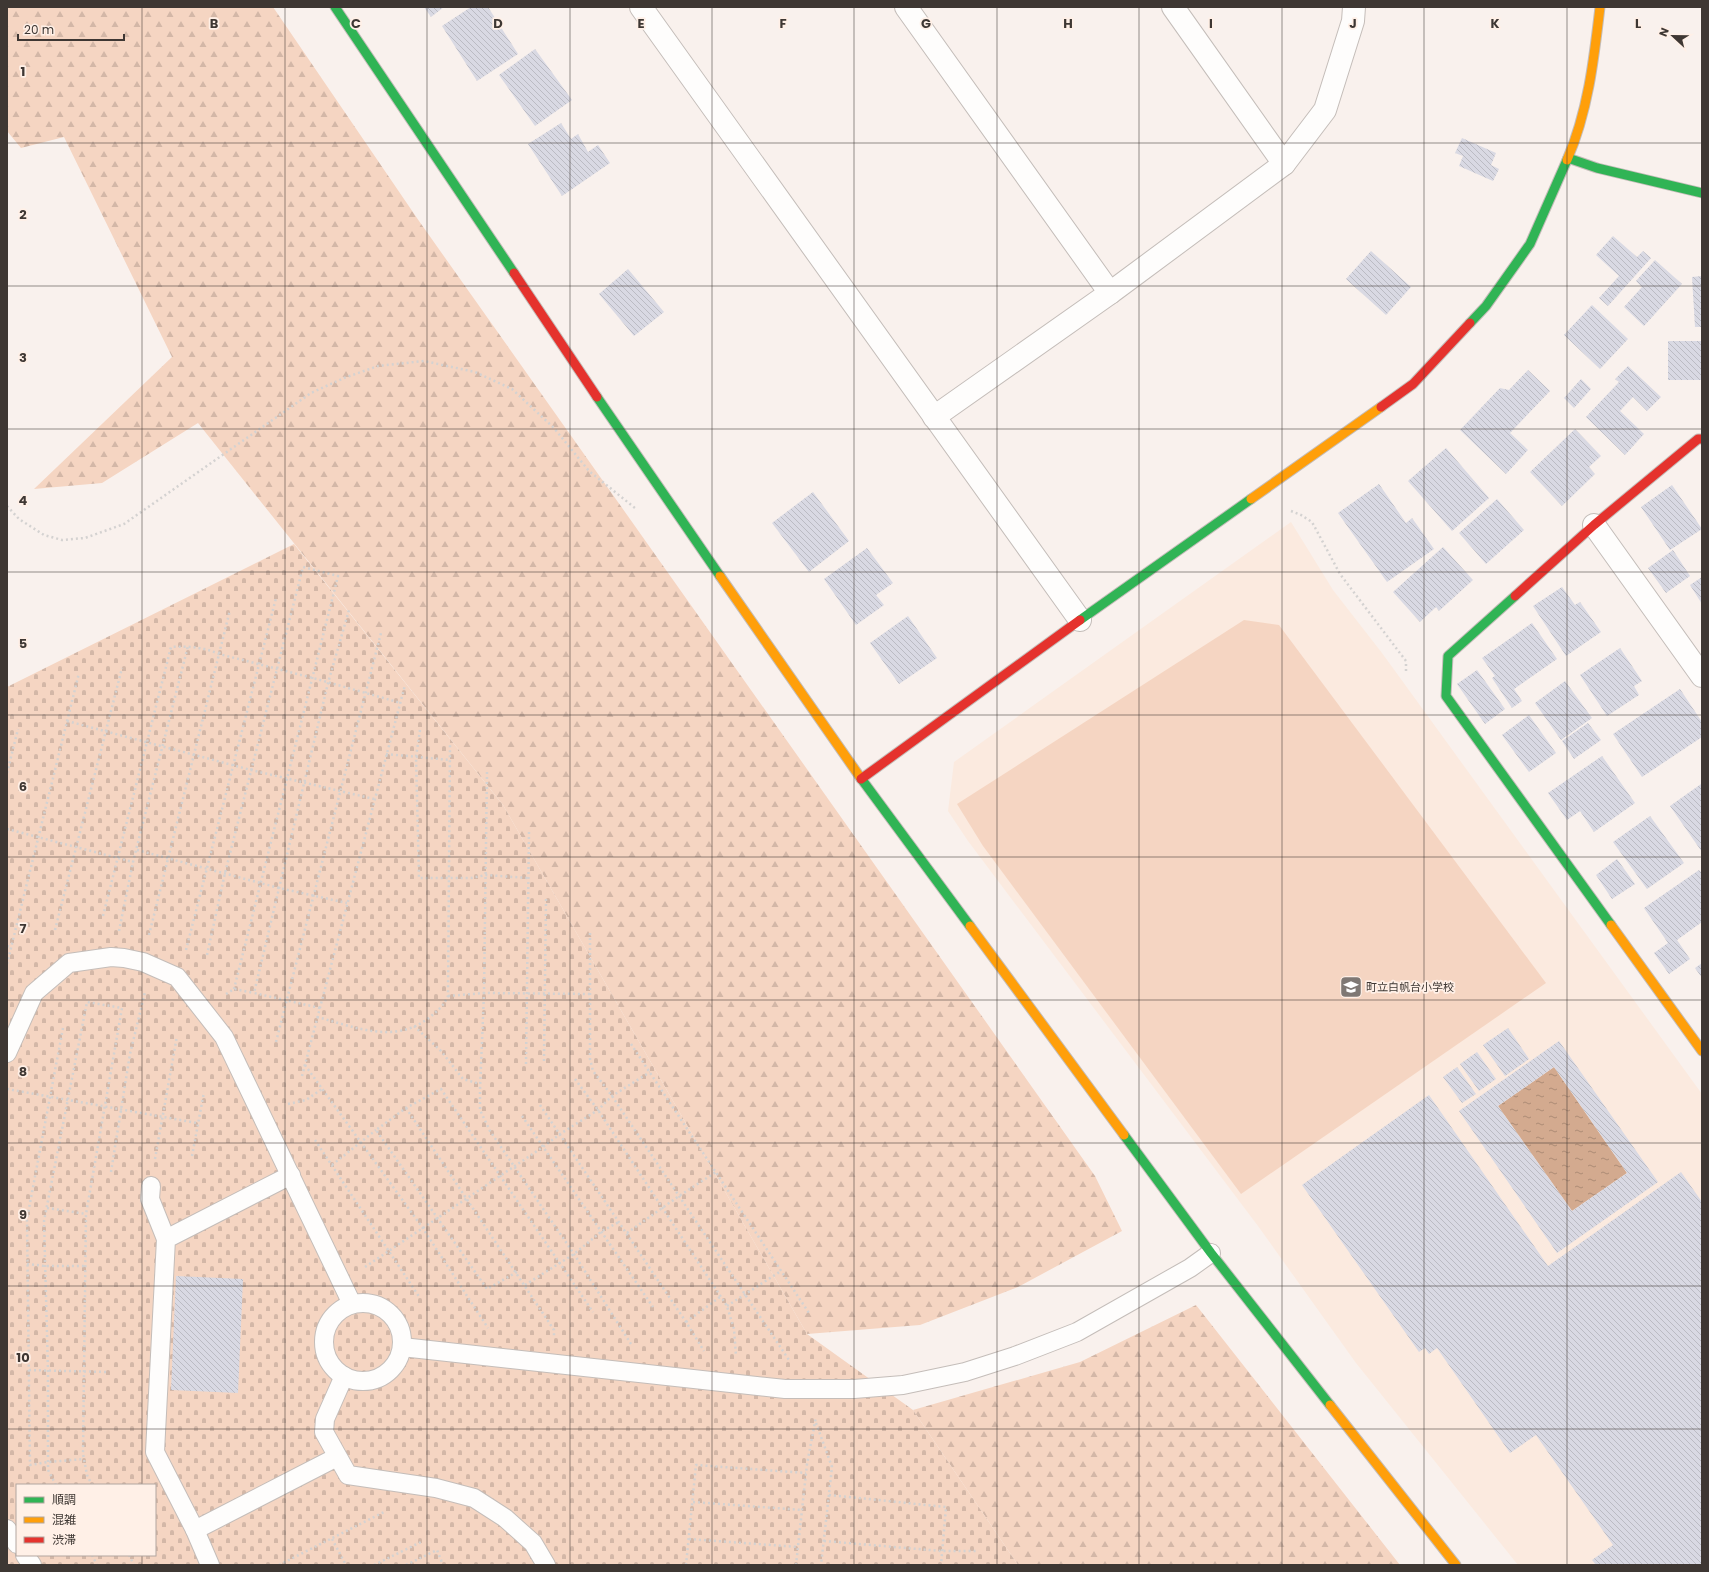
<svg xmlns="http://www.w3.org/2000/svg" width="1709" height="1572" font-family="Poppins,'Noto Sans JP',sans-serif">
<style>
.built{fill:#fbeadf}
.forest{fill:url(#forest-firs)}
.cemetery{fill:url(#cemetery-stones);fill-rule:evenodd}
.park{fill:#f5d5c2}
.water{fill:url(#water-ripples)}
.building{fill:url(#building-back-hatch);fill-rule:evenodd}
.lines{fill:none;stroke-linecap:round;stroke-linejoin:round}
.lane-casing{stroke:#c4bdb9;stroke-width:20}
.street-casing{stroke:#c4bdb9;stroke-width:24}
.fast-casing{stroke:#c4bdb9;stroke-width:11}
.slow-casing{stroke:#c4bdb9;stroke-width:11}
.jam-casing{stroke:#c4bdb9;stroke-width:11}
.path{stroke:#d4d2d1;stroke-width:2.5;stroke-dasharray:2 3;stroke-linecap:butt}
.lane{stroke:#fefdfc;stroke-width:18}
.street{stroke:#fefdfc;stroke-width:22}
.fast{stroke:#30b455;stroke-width:9}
.slow{stroke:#ff9f0a;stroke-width:9}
.jam{stroke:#e5322d;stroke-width:9}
.grid{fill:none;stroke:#3e3733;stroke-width:1;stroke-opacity:0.55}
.labels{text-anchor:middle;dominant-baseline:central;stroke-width:3.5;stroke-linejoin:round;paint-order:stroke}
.poi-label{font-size:11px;fill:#3e3733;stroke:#fff0e7;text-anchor:start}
.grid-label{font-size:13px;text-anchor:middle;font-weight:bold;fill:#3e3733;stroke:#fff0e7;stroke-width:3.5;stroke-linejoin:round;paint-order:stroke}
</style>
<defs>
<pattern id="forest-firs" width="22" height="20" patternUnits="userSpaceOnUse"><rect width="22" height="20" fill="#f5d5c2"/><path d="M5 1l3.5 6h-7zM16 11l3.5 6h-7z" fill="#d3b7a7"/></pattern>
<pattern id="cemetery-stones" width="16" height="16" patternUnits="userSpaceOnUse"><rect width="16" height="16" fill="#f5d5c2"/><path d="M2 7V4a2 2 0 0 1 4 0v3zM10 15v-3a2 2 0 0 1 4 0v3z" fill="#d3b7a7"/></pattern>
<pattern id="water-ripples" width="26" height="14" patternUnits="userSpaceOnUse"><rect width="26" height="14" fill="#d3aa8f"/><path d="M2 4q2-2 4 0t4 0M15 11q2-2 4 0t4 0" fill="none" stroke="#ad8b75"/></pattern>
<pattern id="building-back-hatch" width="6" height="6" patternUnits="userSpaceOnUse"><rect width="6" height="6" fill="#d9d9e3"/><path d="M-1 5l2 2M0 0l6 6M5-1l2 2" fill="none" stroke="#bbbbc3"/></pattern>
</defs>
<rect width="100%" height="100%" fill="#f9f1ed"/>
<path class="built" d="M1291,522L1333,590L1382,653L1702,1094V1565H1518L1356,1363L1258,1226L968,841L948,811L954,762Z"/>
<g class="forest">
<path d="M7,7H273L419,221L1095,1176L1122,1231L1018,1287L920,1325L807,1334L503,805L198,423L102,483L34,489L172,357L64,137L21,148L7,131Z"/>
<path d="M1196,1305L1400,1565H1018L913,1410L1080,1362Z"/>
</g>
<path class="cemetery" d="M294,544L503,805L807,1334L913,1410L1018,1565H7V687ZM17,1485H155V1555H17Z"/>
<path class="park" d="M1244,620L1279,625L1546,983L1241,1194L983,846L957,804Z"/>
<path class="water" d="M1554,1067L1627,1173L1572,1211L1498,1106Z"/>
<g class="building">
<path d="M424,7H444L431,17Z"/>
<path d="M471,7H488L518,54L477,81L442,26Z"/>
<path d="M535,49L572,100L535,126L499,75Z"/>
<path d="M561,123L571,139L578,134L588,152L598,145L610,163L562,196L528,144Z"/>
<path d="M1462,138L1496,153L1491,165L1499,169L1493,181L1459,166L1463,156L1455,153Z"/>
<path d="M1613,236L1637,257L1643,251L1651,258L1608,306L1599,298L1619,276L1596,255Z"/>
<path d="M1371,251L1411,287L1386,315L1346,279Z"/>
<path d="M1655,260L1682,284L1644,326L1624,307L1642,287L1636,281Z"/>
<path d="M628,269L664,312L634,336L599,294Z"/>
<path d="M1702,276V327H1695L1692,277Z"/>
<path d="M1592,305L1628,339L1600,369L1564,335Z"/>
<rect x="1668" y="341" width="34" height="39"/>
<path d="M1628,366L1661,397L1647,411L1633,397L1620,411L1644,434L1625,455L1586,417L1619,382L1615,379Z"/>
<path d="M1528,370L1550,391L1510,433L1528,450L1506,474L1460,430L1500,388L1509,390Z"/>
<path d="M1581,379L1591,389L1574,408L1564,398Z"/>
<path d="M1575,429L1601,456L1589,467L1595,474L1562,506L1530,472Z"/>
<path d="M1446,448L1489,498L1452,531L1408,481Z"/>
<path d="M1379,484L1406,523L1412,518L1434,549L1387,582L1338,513Z"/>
<path d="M1672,485L1702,529L1670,550L1641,507Z"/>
<path d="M813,492L849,541L809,572L772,523Z"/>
<path d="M1497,499L1524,530L1486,564L1459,533Z"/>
<path d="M1443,547L1473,580L1439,611L1436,607L1420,622L1393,592Z"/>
<path d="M867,548L893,583L876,595L884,605L856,625L824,579Z"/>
<path d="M1673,550L1690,576L1666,593L1648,568Z"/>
<path d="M1702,577V604L1690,585Z"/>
<path d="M1562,587L1575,605L1580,602L1601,632L1566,656L1533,606Z"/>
<path d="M908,616L937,658L899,684L870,643Z"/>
<path d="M1532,623L1557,659L1514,689L1522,701L1512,708L1492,678L1495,676L1482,658Z"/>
<path d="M1620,648L1642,681L1634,686L1639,695L1607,716L1580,675Z"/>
<path d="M1477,670L1505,709L1485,724L1457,684Z"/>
<path d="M1565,681L1592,718L1561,740L1535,703Z"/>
<path d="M1680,689L1702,722V737L1642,777L1613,734Z"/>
<path d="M1529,715L1556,753L1529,772L1502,735Z"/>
<path d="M1588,723L1601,740L1574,759L1562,741Z"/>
<path d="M1602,756L1635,803L1594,832L1580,811L1567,820L1548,793Z"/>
<path d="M1701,784L1702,785V852L1670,806Z"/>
<path d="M1650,816L1684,863L1647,889L1613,842Z"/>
<path d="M1617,859L1635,884L1612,899L1596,875Z"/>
<path d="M1699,870L1702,873V922L1677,940L1690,959L1669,974L1654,953L1668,943L1644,908Z"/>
<path d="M1702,963V978L1695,968Z"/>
<path d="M1508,1028L1529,1059L1505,1076L1483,1045Z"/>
<path d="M1559,1041L1658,1182L1557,1253L1459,1111ZM1554,1067L1627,1173L1572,1211L1498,1106Z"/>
<path d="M1477,1052L1496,1079L1479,1091L1460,1064Z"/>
<path d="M1457,1067L1476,1094L1462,1103L1443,1077Z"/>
<path d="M1429,1095L1548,1266L1681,1172L1702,1202V1565H1596L1592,1560L1613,1545L1536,1435L1510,1453L1437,1348L1429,1354L1425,1348L1419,1352L1302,1185Z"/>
<path d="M176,1276L243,1279L238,1393L171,1390Z"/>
</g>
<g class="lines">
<g class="lane-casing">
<g id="lane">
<path d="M7,1053L34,993L69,963L111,957L124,958L143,962L177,977L224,1037L352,1304"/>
<path d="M291,1175L166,1239L155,1452L195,1530L337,1457"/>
<path d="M151,1186L150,1199L166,1239"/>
<circle cx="363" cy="1342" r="39"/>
<path d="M402,1347L785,1389H854L903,1385L965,1372L1015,1356L1077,1332L1190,1268L1211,1253"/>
<path d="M344,1376L325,1419L324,1432L348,1475L436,1488L474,1498L505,1518L533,1543L546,1565"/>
<path d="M7,1529L17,1544"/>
<path d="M195,1530L210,1565"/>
<path d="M25,1555L32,1565"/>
</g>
</g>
<g class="street-casing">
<g id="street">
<path d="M641,7L1080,620"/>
<path d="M906,7L1110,293"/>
<path d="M1173,7L1284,164"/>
<path d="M934,417L1110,293L1284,164L1325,110L1353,21L1354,7"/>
<path d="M1594,525L1702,676"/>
</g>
</g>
<g class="fast-casing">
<g id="fast">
<path d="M335,7L514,273"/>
<path d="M1568,158L1597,168L1702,193"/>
<path d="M1470,323L1486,306L1530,244L1567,160"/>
<path d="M597,397L720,576"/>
<path d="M1515,596L1448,656L1446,696L1611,925"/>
<path d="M1080,620L1251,499"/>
<path d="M860,777L970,926"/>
<path d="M1124,1135L1211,1253L1330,1405"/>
</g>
</g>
<g class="slow-casing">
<g id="slow">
<path d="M1567,160C1588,112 1594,59 1600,7"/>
<path d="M1251,499L1381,407"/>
<path d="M720,576L860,777"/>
<path d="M1611,925L1702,1051"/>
<path d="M970,926L1124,1135"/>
<path d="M1330,1405L1456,1565"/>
</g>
</g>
<g class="jam-casing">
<g id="jam">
<path d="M514,273L597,397"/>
<path d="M1381,407L1413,384L1470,323"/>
<path d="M1515,596L1594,525L1698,439H1702"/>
<path d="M861,779L1080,620"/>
</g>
</g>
<g class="path">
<path d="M7,506L19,519L44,535L62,540L85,538L124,524L311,393L344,378L378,366L424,361L475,372L512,389L554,428L589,471L635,508"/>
<path d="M1291,511L1301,515L1312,522L1340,574L1406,661V671"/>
<path d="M67,721L251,770L374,799"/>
<path d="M420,730L416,757L419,878H471L486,875L528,878"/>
<path d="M386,754L450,760"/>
<path d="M487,772L484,993L480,1090V1110L490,1131L574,1254L631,1344"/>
<path d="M7,773L18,729"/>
<path d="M7,829L133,862"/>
<path d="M137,850L279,888L347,903"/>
<path d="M103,916L171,647C189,646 203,647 219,654L313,678L401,703"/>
<path d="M55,930L122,668"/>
<path d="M119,931L133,862L188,646"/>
<path d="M590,933V1059L593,1071L612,1096L789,1360"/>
<path d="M149,935L230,610"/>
<path d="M7,946L11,947"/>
<path d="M186,950L276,598"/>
<path d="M207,955L225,873L303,567L338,576L234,989"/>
<path d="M7,964L79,673"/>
<path d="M226,994L234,989L254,993"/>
<path d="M448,996L484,993L590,994"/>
<path d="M320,1008L254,993L328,683L349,610"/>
<path d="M317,1017C355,1027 395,1045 430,1017C438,1010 443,1007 448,996L450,745"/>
<path d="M414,1026L441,1051L463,1079L480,1084"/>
<path d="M63,1028L27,1219L30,1465L48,1462L84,1459"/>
<path d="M276,1042L381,633"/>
<path d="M631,1044L809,1313"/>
<path d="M544,1061L546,899"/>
<path d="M526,1064L529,831"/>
<path d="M305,1065L422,1227L488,1328"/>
<path d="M302,1076L405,685"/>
<path d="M575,1079L598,1110L727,1306L734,1329L736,1356"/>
<path d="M7,1089L197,1123"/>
<path d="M288,1104L306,1100L322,1089"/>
<path d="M540,1105L686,1322L704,1351"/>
<path d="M406,1108L554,1330V1336"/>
<path d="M522,1116L653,1307"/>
<path d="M315,1140L420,1298"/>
<path d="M192,1156L204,1092"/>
<path d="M155,1159L177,1036"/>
<path d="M332,1165L376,1130"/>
<path d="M111,1172L130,1054L145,992"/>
<path d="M47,1208L86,1214"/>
<path d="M627,1233L679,1196L716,1172"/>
<path d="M27,1264L45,1266H86"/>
<path d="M365,1267L543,1147L560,1134L598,1110L612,1096L650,1072"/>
<path d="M517,1272L487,1289L376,1130L406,1108L441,1089L593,1312"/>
<path d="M525,1285L574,1254L602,1231L619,1222"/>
<path d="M727,1306L781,1271"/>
<path d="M686,1322L720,1297"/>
<path d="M29,1370L106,1372"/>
<path d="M816,1423L832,1467L821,1565"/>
<path d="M56,1485L48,1470V1371L44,1221L87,1002L122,1008L86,1214L83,1454L87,1475L92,1485"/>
<path d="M829,1495L946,1507L941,1565"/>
<path d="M693,1502L802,1510"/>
<path d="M332,1539L346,1565"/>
<path d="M689,1539L798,1547"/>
<path d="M824,1541L941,1551H977"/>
<path d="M92,1555L97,1565"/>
<path d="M129,1555L134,1565"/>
<path d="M279,1565L386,1511"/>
<path d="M374,1565L423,1541"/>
<path d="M406,1565L437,1550L443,1565"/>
<path d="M686,1565L696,1465L806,1473"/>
<path d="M796,1565L807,1464L816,1417"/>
</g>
<use href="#lane" class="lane"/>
<use href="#street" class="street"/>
<use href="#fast" class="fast"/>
<use href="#slow" class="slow"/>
<use href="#jam" class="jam"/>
</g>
<path class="grid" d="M142,7V1485M285,7V1565M427,7V1565M570,7V1565M712,7V1565M854,7V1565M997,7V1565M1139,7V1565M1282,7V1565M1424,7V1565M1567,7V1565M7,143H1702M7,286H1702M7,429H1702M7,572H1702M7,715H1702M7,857H1702M7,1000H1702M7,1143H1702M7,1286H1702M7,1429H1702M142,1555V1565"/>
<defs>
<g id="school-square" transform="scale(1.15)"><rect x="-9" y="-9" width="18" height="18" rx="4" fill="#7f7874" stroke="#fff0e7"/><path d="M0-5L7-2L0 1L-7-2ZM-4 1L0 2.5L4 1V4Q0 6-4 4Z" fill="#fff"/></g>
</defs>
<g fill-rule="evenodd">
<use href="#school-square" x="1351" y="987"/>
</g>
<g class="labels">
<g class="poi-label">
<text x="1366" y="987">町立白帆台小学校</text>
</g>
</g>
<g class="grid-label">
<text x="214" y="28">B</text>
<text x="356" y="28">C</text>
<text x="498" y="28">D</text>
<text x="641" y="28">E</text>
<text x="783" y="28">F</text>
<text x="926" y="28">G</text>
<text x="1068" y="28">H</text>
<text x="1211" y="28">I</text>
<text x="1353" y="28">J</text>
<text x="1495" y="28">K</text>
<text x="1638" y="28">L</text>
<text x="23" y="76">1</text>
<text x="23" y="219">2</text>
<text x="23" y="362">3</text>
<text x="23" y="505">4</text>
<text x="23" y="648">5</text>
<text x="23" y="791">6</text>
<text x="23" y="933">7</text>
<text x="23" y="1076">8</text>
<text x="23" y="1219">9</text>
<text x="23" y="1362">10</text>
</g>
<rect width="1709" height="1572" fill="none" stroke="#3e3733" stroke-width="16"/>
<rect x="16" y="1484" width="140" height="72" fill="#fff0e7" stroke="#b2a69f"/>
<rect x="24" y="1497" width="20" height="6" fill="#30b455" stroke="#b2a69f"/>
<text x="52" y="1504" font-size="12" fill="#3e3733">順調</text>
<rect x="24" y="1517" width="20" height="6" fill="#ff9f0a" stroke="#b2a69f"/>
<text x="52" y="1524" font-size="12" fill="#3e3733">混雑</text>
<rect x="24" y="1537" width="20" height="6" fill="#e5322d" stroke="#b2a69f"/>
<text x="52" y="1544" font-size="12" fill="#3e3733">渋滞</text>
<g transform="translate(1673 36) rotate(292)" stroke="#fff0e7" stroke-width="3" paint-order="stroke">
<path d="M0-3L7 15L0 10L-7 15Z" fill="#3e3733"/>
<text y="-6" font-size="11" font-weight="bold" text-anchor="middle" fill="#3e3733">N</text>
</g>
<path d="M18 34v6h106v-6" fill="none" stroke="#3e3733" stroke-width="2"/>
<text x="24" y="34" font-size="12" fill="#3e3733" stroke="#fff0e7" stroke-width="3" paint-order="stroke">20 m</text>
</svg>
